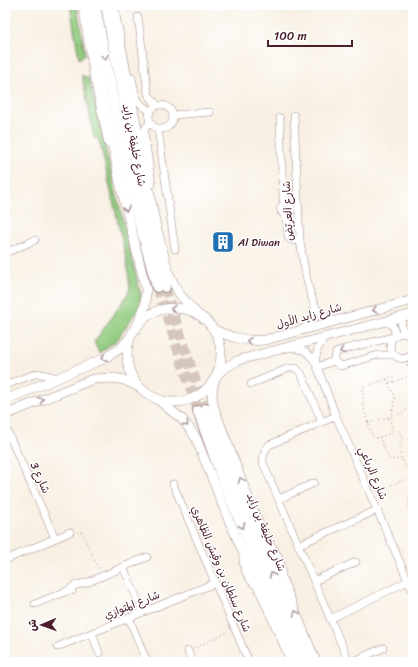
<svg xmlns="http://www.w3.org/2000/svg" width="418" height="667" font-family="Sriracha,'Playpen Sans Arabic',sans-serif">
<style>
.green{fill:#90ca7e;stroke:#6d7454}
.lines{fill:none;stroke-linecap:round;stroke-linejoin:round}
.highway-tunnel{stroke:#d5c6be;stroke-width:10;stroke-dasharray:10 5;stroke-linecap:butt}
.minor-casing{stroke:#a18887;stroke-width:8}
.major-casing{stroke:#a18887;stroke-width:10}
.highway-casing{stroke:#a18887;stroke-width:12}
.path{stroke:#a18887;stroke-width:1;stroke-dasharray:1 3;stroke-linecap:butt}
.minor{stroke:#fff;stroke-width:7}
.major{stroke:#fff;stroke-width:9}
.highway{stroke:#fff;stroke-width:10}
.oneway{stroke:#ae9aa0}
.labels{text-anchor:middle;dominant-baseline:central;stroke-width:3;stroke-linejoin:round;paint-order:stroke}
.street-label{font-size:11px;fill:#4a1f2b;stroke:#fff}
.poi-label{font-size:11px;fill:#4a1f2b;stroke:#fff;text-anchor:start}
</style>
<rect width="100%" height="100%" fill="#fff"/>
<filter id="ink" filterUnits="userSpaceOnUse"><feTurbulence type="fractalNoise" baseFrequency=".025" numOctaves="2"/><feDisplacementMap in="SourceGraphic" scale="8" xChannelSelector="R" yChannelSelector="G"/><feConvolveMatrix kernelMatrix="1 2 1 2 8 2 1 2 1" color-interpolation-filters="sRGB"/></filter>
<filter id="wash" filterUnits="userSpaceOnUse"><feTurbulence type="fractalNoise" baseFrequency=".012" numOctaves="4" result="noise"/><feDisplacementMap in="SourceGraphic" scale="16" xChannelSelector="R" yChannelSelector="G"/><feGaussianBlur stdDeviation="0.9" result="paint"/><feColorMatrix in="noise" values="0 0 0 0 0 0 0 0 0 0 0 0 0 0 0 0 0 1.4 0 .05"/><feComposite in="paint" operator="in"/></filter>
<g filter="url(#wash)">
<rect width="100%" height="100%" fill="#f8f0e3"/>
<g class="green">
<path d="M70,5H77L85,54L79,59Z"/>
<path d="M82,75L89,79L141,296L138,309L117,340L99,353L94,342L124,300L130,289L126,258L101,148L98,138H94Z"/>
</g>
</g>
<g filter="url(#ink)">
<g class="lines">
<g class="highway-tunnel">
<path d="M157,287L198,411"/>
<path d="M165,287L205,409"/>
</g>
<g class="minor-casing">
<g id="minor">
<path d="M82,5L93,74L108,144"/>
<path d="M138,17L148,94L157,105"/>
<path d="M132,78C135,93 135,103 150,111"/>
<circle cx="161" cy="117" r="12"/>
<path d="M173,115L210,112"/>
<path d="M294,115L300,241C303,259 307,289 315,306C319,314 327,318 335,321"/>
<path d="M280,118L283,198L284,204"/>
<path d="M150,123L146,127L144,132L152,184"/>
<path d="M158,129L175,249"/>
<circle cx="286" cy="209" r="5.5"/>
<path d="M286,214L288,237L291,240L300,241"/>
<path d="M5,253L35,240"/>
<path d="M386,321C393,324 395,328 395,336"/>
<path d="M303,329C311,323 315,316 315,305"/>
<path d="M405,333L401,326L403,318L406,316"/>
<path d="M393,337L341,350L336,353L334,358L335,362L341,366L378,355H394"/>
<path d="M413,338C409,334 405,332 399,334C379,340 397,371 413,353"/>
<path d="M292,347L305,351L315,361L336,416L413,592"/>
<path d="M315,361L318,348L325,338"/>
<path d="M317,367L334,361"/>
<path d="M251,384L289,368H296L301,373L322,422"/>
<path d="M5,385L38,373L58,378"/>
<path d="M336,416L269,445C264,451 263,455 263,463L349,662"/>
<path d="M5,426L55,538"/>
<path d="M173,484L249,662"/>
<path d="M279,499L314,483"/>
<path d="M269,544C278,552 282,564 282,576"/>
<path d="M298,545L377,510"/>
<path d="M243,555C242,567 248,580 257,586"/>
<path d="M5,560L70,532"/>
<path d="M123,567L143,612"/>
<path d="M314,581L356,562"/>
<path d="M67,591L76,585L86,583L147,557"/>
<path d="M35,604L67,591H72"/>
<path d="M129,618L147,662"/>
<path d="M330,619L408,581"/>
<path d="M92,633L99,653"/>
<path d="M57,647L215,583"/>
<path d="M188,651L192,662"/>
<path d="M352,662L383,648"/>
</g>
</g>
<g class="major-casing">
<g id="major">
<path d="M88,5L95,53L120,183L146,289L145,306L136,329"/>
<path d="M113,5L156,226L169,274L180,295L198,315"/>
<circle cx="174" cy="355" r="47"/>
<path d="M213,329C230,337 245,342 265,340L413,300"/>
<path d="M218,374L223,369L239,360L413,314"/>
<path d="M215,379C211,390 211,400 215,411L253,510L316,662"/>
<path d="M157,399L183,420L196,438L228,518L292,662"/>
<path d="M5,400L103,359L121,348L130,337"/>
<path d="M5,415L93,379L114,378L124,380L139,387"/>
</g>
</g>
<g class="highway-casing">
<g id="highway">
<path d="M95,5L130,187L157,287"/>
<path d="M106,5L139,185L151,238L165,287"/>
<path d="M205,409L232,480L309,662"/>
<path d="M198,411L224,483L299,662"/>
</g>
</g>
<g class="path">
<path d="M407,365L413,384"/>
<path d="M387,379L363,387V405L372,436L376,438L400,431C404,441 401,438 400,446C399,456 405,469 413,472"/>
<path d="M394,382L409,376"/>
<path d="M389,383L393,382L394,379L392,377H389L387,380L395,397L392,412L393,416"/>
<path d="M389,418L393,432"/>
<path d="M368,423L400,414L413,406"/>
<path d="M379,437L389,459L391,460L401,459"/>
<path d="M413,482C408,497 407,504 413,519"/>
<path d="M376,491L413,476"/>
<path d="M77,532H82L99,570"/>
<path d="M193,649L228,632"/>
</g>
<use href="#minor" class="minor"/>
<use href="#major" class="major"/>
<use href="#highway" class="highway"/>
</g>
<defs><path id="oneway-chevron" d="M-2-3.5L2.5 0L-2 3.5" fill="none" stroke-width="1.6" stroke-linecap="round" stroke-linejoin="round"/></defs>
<g class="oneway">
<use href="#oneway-chevron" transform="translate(105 57) rotate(79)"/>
<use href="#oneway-chevron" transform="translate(126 209) rotate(77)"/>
<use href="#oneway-chevron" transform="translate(173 309) rotate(178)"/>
<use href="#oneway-chevron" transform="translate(375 310) rotate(165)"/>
<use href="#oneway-chevron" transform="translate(249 341) rotate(-177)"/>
<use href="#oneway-chevron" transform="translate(342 351) rotate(160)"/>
<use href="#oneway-chevron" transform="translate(104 358) rotate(153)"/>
<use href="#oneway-chevron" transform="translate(41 400) rotate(-23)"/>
<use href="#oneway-chevron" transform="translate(186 424) rotate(49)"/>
<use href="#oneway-chevron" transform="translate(241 480) rotate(-111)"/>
<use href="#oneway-chevron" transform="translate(242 526) rotate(68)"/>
<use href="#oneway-chevron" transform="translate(272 575) rotate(-113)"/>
<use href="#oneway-chevron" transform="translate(296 613) rotate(-112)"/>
</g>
</g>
<defs>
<g id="building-square" transform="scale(1.15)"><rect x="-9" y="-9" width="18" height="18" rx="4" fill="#1f6fb2" stroke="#fff"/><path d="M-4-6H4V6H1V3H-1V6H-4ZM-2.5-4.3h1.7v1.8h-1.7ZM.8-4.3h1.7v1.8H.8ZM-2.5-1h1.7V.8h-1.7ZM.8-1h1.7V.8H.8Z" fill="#fff"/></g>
</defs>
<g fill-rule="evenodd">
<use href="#building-square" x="223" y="242"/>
</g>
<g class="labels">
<g class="street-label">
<text transform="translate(134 145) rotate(79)">شارع خليفة بن زايد</text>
<text transform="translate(288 211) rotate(-93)">شارع العريّض</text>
<text transform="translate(309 316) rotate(-16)">شارع زايد الأول</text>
<text transform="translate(373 473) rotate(67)">شارع الرباعي</text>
<text transform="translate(40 478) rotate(66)">شارع 3</text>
<text transform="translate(266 532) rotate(67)">شارع خليفة بن زايد</text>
<text transform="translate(221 569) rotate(67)">شارع سلطان بن وقيش الظاهري</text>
<text transform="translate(132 605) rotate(-22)">شارع المتوازي</text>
</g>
<g class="poi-label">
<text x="238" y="242">Al Diwan</text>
</g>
</g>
<rect width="418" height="667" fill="none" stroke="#fff" stroke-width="20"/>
<g transform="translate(42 625) rotate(268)" stroke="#ffffff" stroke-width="3" paint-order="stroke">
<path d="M0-3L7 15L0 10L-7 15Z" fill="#4a1f2b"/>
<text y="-6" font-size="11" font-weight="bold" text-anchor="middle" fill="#4a1f2b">ش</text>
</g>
<path d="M268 40v6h84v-6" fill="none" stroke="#4a1f2b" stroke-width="2"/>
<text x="274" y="40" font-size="12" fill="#4a1f2b" stroke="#ffffff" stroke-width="3" paint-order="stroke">100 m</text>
</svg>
